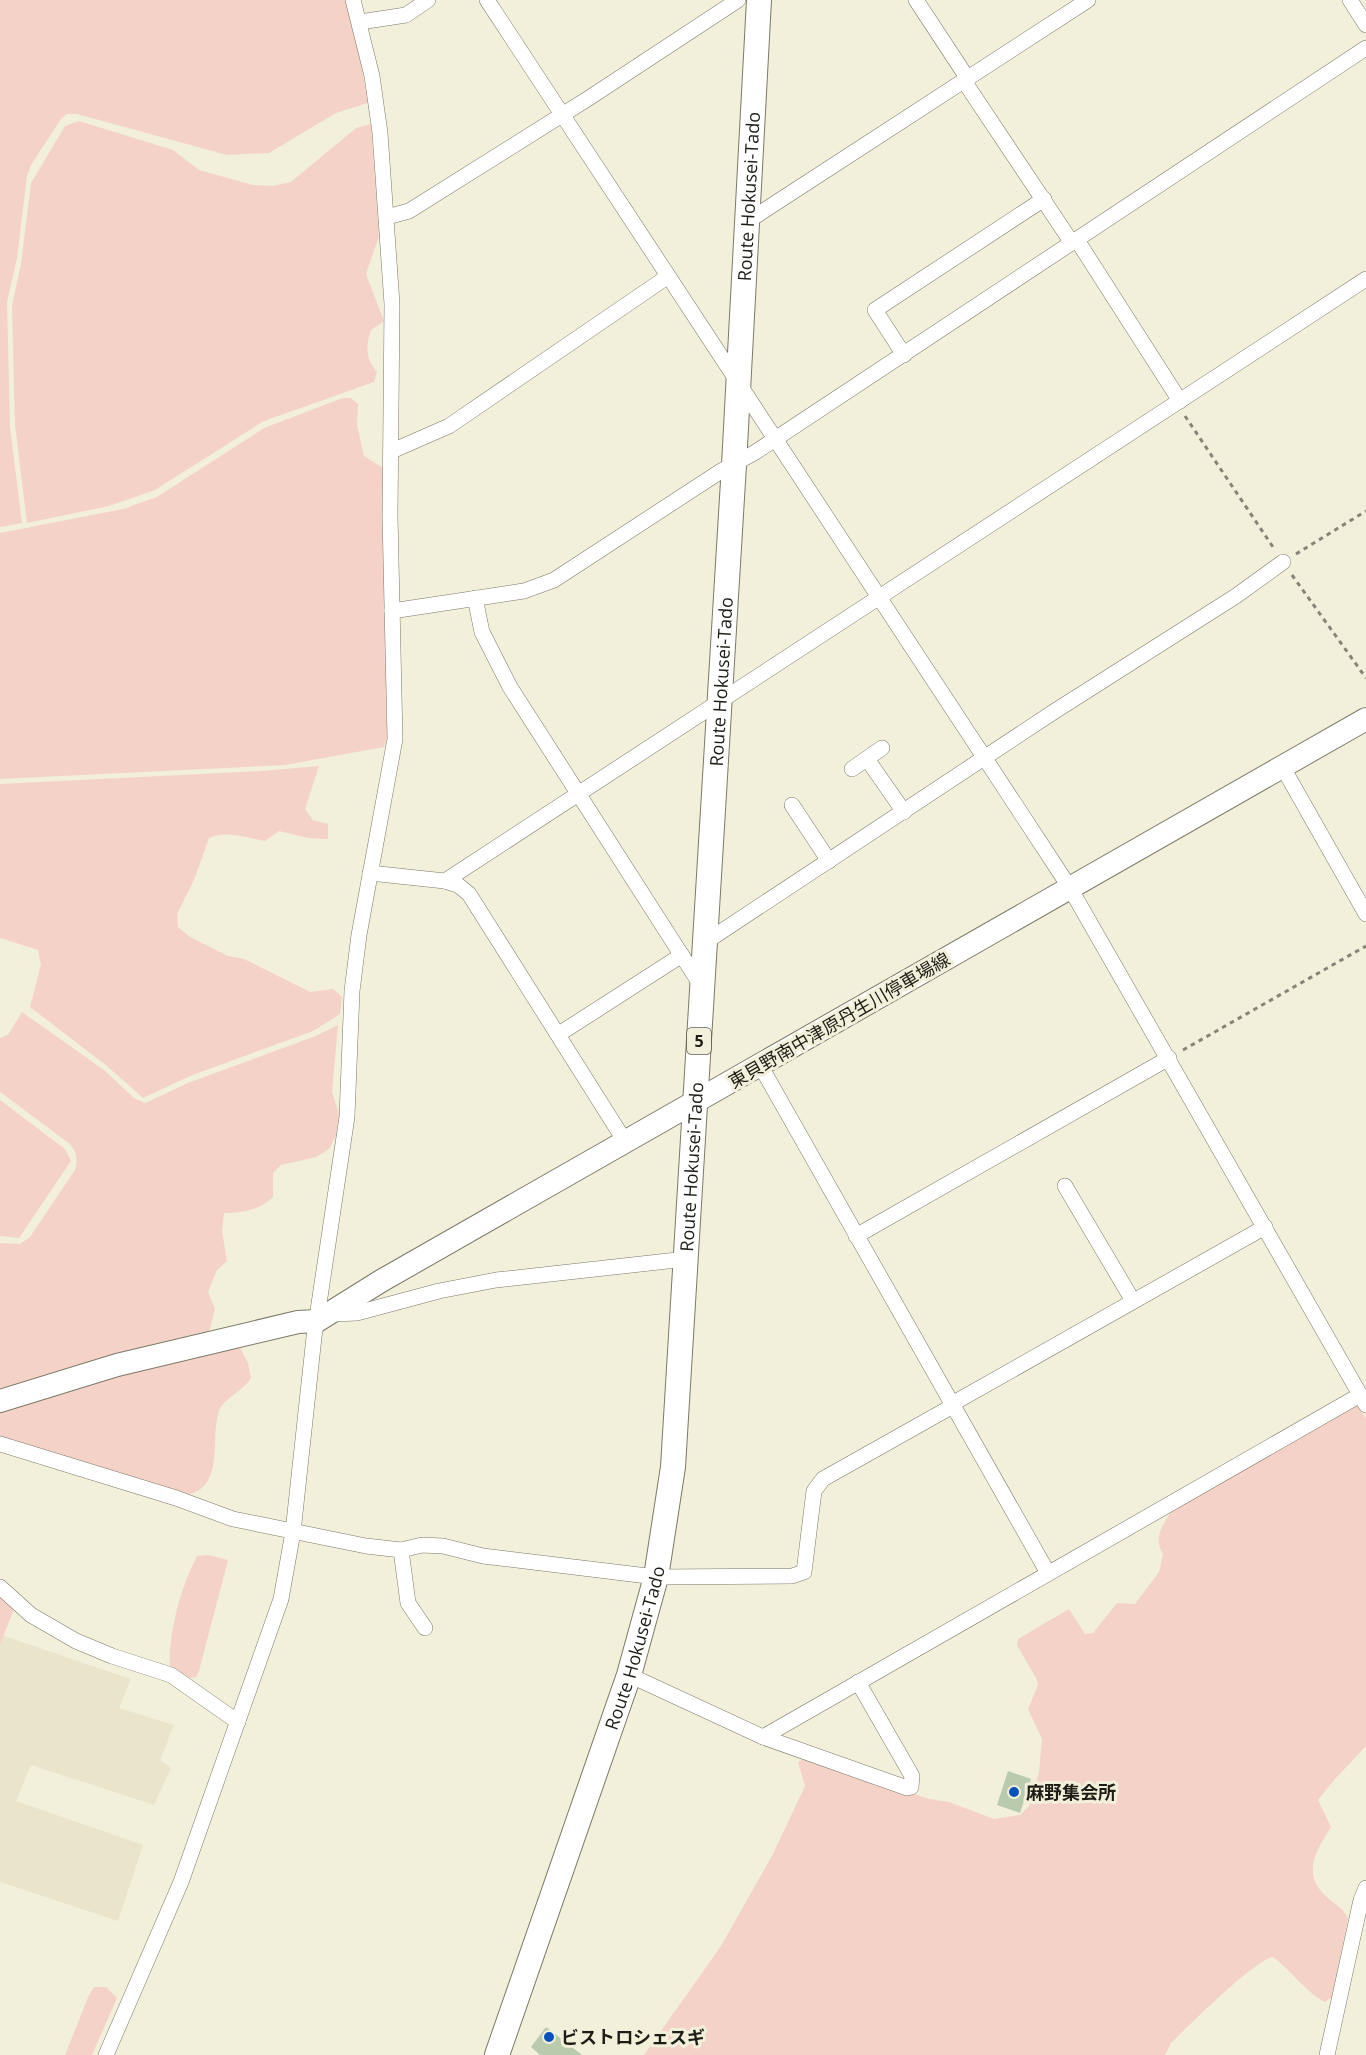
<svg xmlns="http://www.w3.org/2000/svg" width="1366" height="2055" font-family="'Open Sans','Noto Sans JP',sans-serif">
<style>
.built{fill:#eae5ca}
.green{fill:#f5d2c8}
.building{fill:#b9caad}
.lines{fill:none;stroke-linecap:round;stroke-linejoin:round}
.minor-casing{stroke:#7c7967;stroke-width:16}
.secondary-casing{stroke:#7c7967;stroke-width:24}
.primary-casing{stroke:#7c7967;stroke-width:26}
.path{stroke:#868477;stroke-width:3;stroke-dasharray:4.5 4.5;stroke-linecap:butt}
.minor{stroke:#fff;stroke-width:15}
.secondary{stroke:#fff;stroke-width:22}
.primary{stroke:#fff;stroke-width:24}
.poi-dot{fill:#0951bb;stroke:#f2efdb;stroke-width:2}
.labels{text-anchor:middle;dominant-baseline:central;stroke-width:6;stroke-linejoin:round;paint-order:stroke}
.shield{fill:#f2efdb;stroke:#5d5b50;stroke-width:1.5}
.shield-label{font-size:16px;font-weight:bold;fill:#1d1c15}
.street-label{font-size:18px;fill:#1d1c15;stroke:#f2efdb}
.poi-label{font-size:18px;font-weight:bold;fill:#1d1c15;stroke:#f2efdb;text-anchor:start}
</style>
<rect width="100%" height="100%" fill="#f2efdb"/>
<path class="built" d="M4,1636L131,1679L119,1708L174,1725L160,1760L171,1768L154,1805L31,1765L16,1801L143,1845L118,1921L0,1882V1645Z"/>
<g class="green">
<path d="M0,0H345L355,32L368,103L336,113L269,153L227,155L77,114H67L61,119L31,165L27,176L17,258L7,302L10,427L22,523L0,527Z"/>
<path d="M79,121L173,150L199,170L253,185L273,186L291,182L356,128L371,124L379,236L366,274L384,321L371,330C365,347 366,359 377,372L374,382L264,421L155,490L109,506L27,523L15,425L12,306L21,264L31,183L65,126Z"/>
<path d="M343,398H351L358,404L357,425L364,456L383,468L387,737L384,747L285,765L0,779V533L123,509L157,497L264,428Z"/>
<path d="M319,766L305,809L313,820L328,824V839L308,838L279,831L265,841C247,838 226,830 209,838L194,880L177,914L178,927L190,937L228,956L244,959L310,992L333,989L342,997L340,1014L313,1031L190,1076L143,1098L107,1066L30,1007L41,965L38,950L0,938V784L262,771Z"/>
<path d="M22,1012L104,1070L134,1098L145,1103L188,1083L318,1035L338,1025L332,1092L339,1114L336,1135L329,1149L316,1157L281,1165L273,1173V1197C260,1210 242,1213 224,1213L222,1231L227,1261L217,1270L208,1292L215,1309L209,1333L0,1394V1243L20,1244L30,1237L75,1170C78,1159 77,1153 70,1144L0,1092V1038L8,1035Z"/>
<path d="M0,1100L65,1149L71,1161L19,1238L0,1236Z"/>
<path d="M227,1343L238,1344L248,1363L251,1378C242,1392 224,1398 219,1411C209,1440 227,1489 183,1496L0,1441V1410Z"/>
<path d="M1351,1405L1359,1407L1366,1419V1746L1334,1780L1318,1800L1331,1827C1315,1852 1301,1875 1328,1898C1336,1905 1343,1908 1348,1918L1332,1997L1325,2002C1305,1992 1292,1971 1273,1957C1254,1960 1189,2026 1171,2043L1165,2055H644L721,1946L773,1854L805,1786L798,1762L807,1757L929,1799L949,1802L994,1819L1020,1815L1029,1806L1039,1772L1042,1739L1028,1709L1038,1685L1037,1680L1017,1645L1018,1639L1069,1609L1085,1634L1093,1633L1117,1603L1135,1604L1159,1572L1163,1554C1152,1536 1164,1524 1174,1507Z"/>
<path d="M208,1555L228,1560L199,1671L196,1677L190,1678L170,1668C168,1632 181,1587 197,1556Z"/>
<path d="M0,1596L14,1609L0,1645Z"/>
<path d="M106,1987L117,1998L92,2055H65L89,1995L94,1987Z"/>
</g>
<g class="building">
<path d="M1008,1771L1031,1779L1020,1813L997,1805Z"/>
<path d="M546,2027L582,2055H540L531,2047Z"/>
</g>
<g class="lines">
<g class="minor-casing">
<g id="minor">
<path d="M487,0L1070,888L1366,1405"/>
<path d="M916,0L968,79"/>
<path d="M1350,0L1366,25"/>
<path d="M360,22L406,15L428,0"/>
<path d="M964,81L1072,243"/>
<path d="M387,217L409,211L589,98L738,0"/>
<path d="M748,221L1088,0"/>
<path d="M1077,240L1180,401"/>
<path d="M904,355L875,310L1044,199"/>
<path d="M392,451L449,426L667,277"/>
<path d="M475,598L482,632L510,687L702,987"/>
<path d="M392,611L524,591L554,580L721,471L754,453L1366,48"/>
<path d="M867,759L904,812"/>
<path d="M1282,766L1366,914"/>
<path d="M852,769L882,748"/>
<path d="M792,805L829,861"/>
<path d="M370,873L445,881L1366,279"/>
<path d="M445,881L458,885L469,894L626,1143"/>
<path d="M704,943L1055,711L1236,596L1283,562"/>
<path d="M559,1034L682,955"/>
<path d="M760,1065L1048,1573"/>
<path d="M1065,1186L1133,1301"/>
<path d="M856,1236L1169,1058"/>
<path d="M332,1314L357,1313L439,1291L496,1280L686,1259"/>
<path d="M950,1405L1265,1227"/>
<path d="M0,1444L176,1498L233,1519L366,1546L401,1550L408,1603L425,1628"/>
<path d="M401,1550L422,1545L443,1546L483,1556L656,1577L792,1576L804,1572L814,1491L823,1479L951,1407"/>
<path d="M0,1587L31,1615L76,1641L112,1656L171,1675L238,1722"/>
<path d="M629,1675L763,1737L1360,1395"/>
<path d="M763,1737L907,1788L911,1787L912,1776L858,1682"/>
<path d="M106,2055L181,1882L281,1599L293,1532L314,1337L347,1117L352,991L359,935L395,739L390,516L392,304L380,133L372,76L353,0"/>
<path d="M1327,2055L1361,1900L1366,1888"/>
</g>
</g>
<g class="secondary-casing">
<path id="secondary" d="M0,1401L117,1365L298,1322L317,1321L381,1281L1366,719"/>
</g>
<g class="primary-casing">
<g id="primary">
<path id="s1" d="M497,2055L629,1675L656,1577L673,1467L734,465L759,0"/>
</g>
</g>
<g class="path">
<path d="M1185,416L1275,550"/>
<path d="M1296,554L1366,511"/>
<path d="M1292,575L1366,678"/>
<path d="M1183,1050L1366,946"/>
</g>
<use href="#minor" class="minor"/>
<use href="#secondary" class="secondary"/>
<use href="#primary" class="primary"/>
</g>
<g class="poi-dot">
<circle cx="1014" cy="1792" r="6"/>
<circle cx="549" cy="2037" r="6"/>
</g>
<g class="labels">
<rect class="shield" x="687" y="1028" width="24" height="26" rx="4.5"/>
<g class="shield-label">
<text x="699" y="1041">5</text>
</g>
<g class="street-label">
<text stroke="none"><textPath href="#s1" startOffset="1888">Route Hokusei-Tado</textPath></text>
<text stroke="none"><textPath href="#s1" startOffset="1402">Route Hokusei-Tado</textPath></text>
<text transform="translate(839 1020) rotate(-30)">東貝野南中津原丹生川停車場線</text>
<text stroke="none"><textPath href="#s1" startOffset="916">Route Hokusei-Tado</textPath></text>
<text stroke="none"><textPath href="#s1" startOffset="430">Route Hokusei-Tado</textPath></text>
</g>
<g class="poi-label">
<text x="1026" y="1792">麻野集会所</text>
<text x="561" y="2037">ビストロシェスギ</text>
</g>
</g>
</svg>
